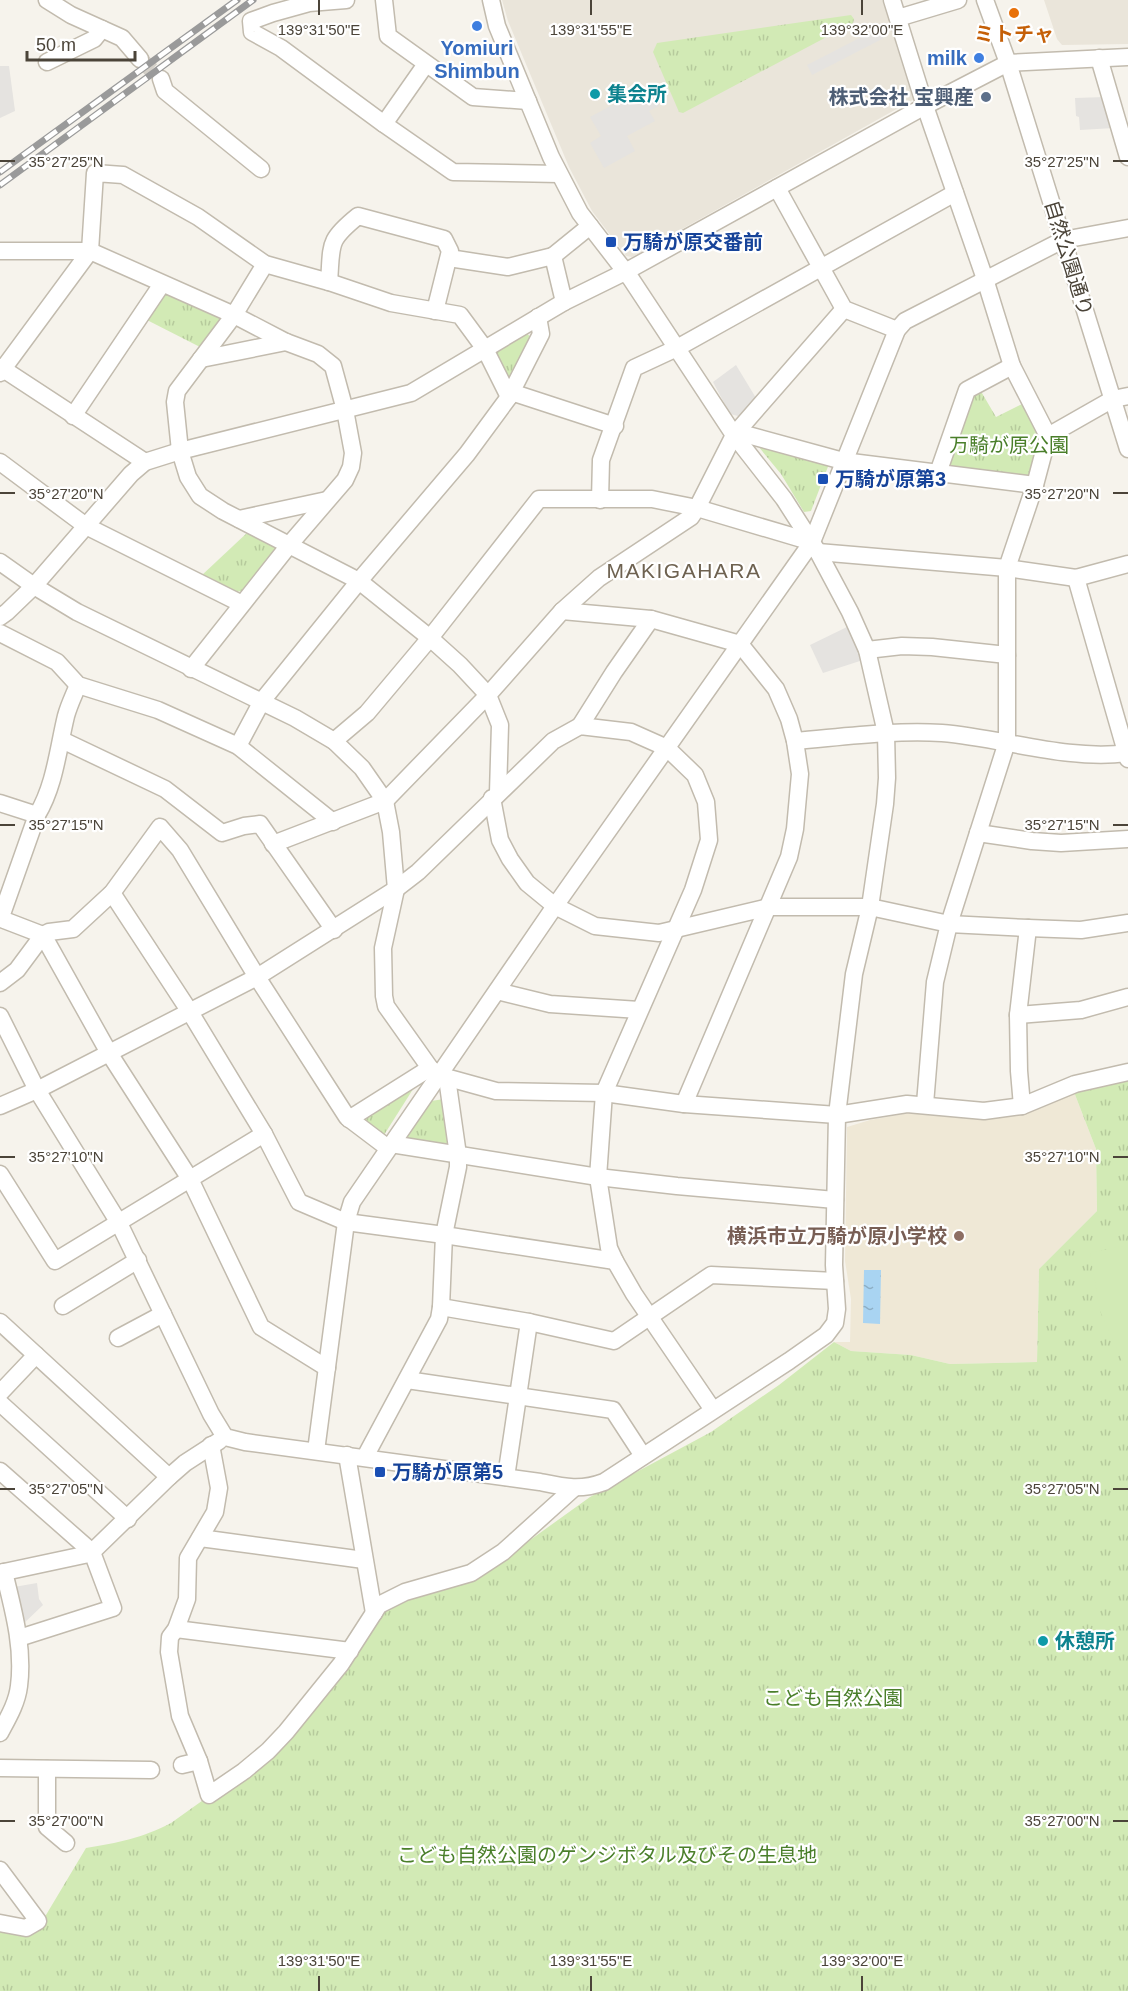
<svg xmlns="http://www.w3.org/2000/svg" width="1128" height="1991" font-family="Arial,'Noto Sans JP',sans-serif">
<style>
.residential{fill:#eae5da}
.education{fill:#efe8d6}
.park{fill:url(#park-tufts)}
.pitch{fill:#d2eab5}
.parking{fill:#e5e3e0}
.water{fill:url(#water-ripples)}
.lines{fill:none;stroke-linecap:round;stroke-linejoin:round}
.minor-tunnel{stroke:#d4d0c8;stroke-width:16;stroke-dasharray:16 8;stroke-linecap:butt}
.minor-casing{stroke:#c2bbae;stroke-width:19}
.minor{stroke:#fff;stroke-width:16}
.rail-casing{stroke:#9a9a9a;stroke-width:7}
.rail{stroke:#fff;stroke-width:4.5;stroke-dasharray:14;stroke-linecap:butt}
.ticks{fill:none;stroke:#4b4439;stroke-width:2}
.food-dot{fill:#e8710a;stroke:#fff;stroke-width:2}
.shop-dot{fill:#3f7fe0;stroke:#fff;stroke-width:2}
.culture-dot{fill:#0f9aa8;stroke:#fff;stroke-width:2}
.service-dot{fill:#5c6f8a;stroke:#fff;stroke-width:2}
.transit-dot{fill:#1a4fb4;stroke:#fff;stroke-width:2}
.education-dot{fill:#8d6e63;stroke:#fff;stroke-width:2}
.labels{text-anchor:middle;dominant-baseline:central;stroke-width:4.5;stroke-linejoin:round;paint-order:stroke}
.food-label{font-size:20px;font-weight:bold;fill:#c56008;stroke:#fff}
.shop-label{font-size:20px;font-weight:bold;fill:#366cbe;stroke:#fff}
.culture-label{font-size:20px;font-weight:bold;fill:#0d838f;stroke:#fff;text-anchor:start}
.service-label{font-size:20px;font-weight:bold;fill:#4e5e75;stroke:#fff;text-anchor:end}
.transit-label{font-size:20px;font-weight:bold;fill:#164399;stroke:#fff;text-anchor:start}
.street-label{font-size:20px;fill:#4b4439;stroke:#fff}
.park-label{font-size:20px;fill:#4a7f2a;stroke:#fff}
.education-label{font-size:20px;font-weight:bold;fill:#785e54;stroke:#fff;text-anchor:end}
.neighbourhood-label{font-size:21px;letter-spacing:1.5px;fill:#6e6250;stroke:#fff}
.ticks-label{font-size:15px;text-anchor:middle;fill:#4b4439;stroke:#fff;stroke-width:4.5;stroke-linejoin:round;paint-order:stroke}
</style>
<defs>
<pattern id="park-tufts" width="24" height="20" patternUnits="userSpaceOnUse" patternTransform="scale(1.5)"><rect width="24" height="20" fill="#d2eab5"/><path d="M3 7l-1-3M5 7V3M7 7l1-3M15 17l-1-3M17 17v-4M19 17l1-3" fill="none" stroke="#b6ca9c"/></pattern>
<pattern id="water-ripples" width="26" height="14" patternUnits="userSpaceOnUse" patternTransform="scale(1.5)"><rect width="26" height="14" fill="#a9d4f2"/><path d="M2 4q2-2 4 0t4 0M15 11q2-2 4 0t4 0" fill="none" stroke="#8caec5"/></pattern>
</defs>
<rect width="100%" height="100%" fill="#f6f3ec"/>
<g class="residential">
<path d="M502,0H882L918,97L632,257L626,256L592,211L569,167L508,21Z"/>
<path d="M1044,0H1128V44L1062,45L1057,39Z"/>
</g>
<path class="education" d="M1074,1092L1096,1149L1097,1211L1039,1269L1037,1362L950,1364L911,1355L851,1351L834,1342H850L851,1299L845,1261L847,1127L870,1120L909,1113L943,1114Z"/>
<g class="park">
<path d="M851,15L854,19L853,23L683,113L679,112L653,52L657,43Z"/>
<path d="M162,289L224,316L200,347L143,318Z"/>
<path d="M524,331L533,339L508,387L491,350Z"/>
<path d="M979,388L996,417L1022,404L1042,438L1031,479L945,469L970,393Z"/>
<path d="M753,440L829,464L811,511L804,512L781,474Z"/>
<path d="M249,531L280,548L244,591L234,592L201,576Z"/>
<path d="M1128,1080V1991H0V1928L40,1925L86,1848C118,1843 142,1838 171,1823L293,1736L388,1605L480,1576L590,1497L711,1432L779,1385L834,1342L851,1351L911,1355L950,1364L1037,1362L1039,1269L1097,1211L1096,1149L1074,1092Z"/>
<path d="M415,1086L384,1135H379L362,1117Z"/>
<path d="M444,1099L453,1146L405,1140L431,1101Z"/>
</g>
<path class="pitch" d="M1128,1245V1374L1100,1311L1090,1253Z"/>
<g class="parking">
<path d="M879,28L884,38L812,75L807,65Z"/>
<path d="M0,66H9L15,111L0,118Z"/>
<path d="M648,86L659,106L649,111L655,121L627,136L635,151L604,168L590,143L601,136L590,117Z"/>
<path d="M1105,97L1114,128L1080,130L1079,117L1076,116L1075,98Z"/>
<path d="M736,365L756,398L738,416L730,414L713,382Z"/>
<path d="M849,626L863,660L823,673L810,645Z"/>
<path d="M37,1583L39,1599L43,1605L21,1626L14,1587Z"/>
</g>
<path class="water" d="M864,1270H881L880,1324L863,1323Z"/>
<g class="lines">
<path class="minor-tunnel" d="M140,59L161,79"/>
<g class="minor-casing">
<g id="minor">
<path d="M47,0L71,15L122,38L140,59"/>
<path d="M346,0L309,3L273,13L251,21L252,32L281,48L384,124L453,172L559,174"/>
<path d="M384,0L388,36L473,97L528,101"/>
<path d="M892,0L925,106L985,279L1012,366L1048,436"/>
<path d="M985,0L1008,63L1128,449"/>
<path d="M898,18L958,0"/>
<path d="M1099,58L1128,157"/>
<path d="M47,62L94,39L102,29"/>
<path d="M161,79L165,91L261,169"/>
<path d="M384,124L426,64"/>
<path d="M777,188L844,309L897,330"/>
<path d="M0,251H90L234,315L286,342L318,354L333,366L345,410L353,453L351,467L345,480L290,544L191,669"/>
<path d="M449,258L508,267L553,256"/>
<path d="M265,264L234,315L177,391L175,402L180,451L188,477L200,496L223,511L359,581L430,638L460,665L488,695L500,725L498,793"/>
<path d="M329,282C332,244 327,241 358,216L444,239L450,251L435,311"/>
<path d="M564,302L553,256L590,226"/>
<path d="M201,359L286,342"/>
<path d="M0,367L145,462"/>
<path d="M0,373L90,251L95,173L123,175L198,217L265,264L329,282L391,303L460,315L485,349L509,397"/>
<path d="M511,392L615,426"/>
<path d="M73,416L162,284"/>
<path d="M737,432L843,461L1035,485"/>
<path d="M0,462L86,526L242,604"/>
<path d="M938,473L967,390L1012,366"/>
<path d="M600,500L601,460L634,368L677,348L955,193"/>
<path d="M239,519L327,500"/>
<path d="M818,552L1007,568L1076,578L1128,564"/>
<path d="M0,562L34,586L77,612L295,718L334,741L362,768L385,801L391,832L396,889L383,948L384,996L386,1006L430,1068L438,1075L496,1091L604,1093L684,1104L837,1115L907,1104L984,1111L1022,1106L1075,1084L1128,1072"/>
<path d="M1076,578L1128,759"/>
<path d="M562,611L651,619L740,644L776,689L789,719L795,741L800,774L795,829L789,857L684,1104"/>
<path d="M0,617L7,612L34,586L131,474L145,462L180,451L411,393L564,302L625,272L925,106L1008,63L1128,57"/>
<path d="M0,633L57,662L78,685L158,710L238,746L333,822"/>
<path d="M867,650L902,646L932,647L1007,655"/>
<path d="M580,726L614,672L651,619"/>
<path d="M62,740L165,789L222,833L244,826L260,824L334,930"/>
<path d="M334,741L367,713L430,638L539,499H652L697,508L812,542"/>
<path d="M795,741C843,737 893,730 942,733C1003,738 1066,761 1128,753"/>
<path d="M238,746L262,701L359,581L467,454L509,397L541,334L538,317"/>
<path d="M492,798L500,840L510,859L527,883L555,906L595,926L659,933L769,907H870L949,924L1028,928L1081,930L1128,923"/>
<path d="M0,803L37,815C55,785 58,749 66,716C69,705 74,695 78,685"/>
<path d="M37,815L2,914L4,920L43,935L109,1053L190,1179L261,1327L327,1368"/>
<path d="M978,833L1032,841L1061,843L1128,839"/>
<path d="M273,844L385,801L488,695L562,611L599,578L691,517L697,508L734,435L844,309"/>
<path d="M112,893L190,1012L264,1134L299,1202L346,1222L444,1235L615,1261"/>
<path d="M0,983L17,970L43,935L49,932L73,929L112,893L160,827L180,850L257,977L347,1117L388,1148"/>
<path d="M497,991L550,1004L639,1010"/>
<path d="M1018,1015L1081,1010L1128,997"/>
<path d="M0,1016L37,1090L119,1223L211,1414L225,1437L245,1442L540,1482C564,1487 580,1491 604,1482L789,1361L826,1335L835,1323L837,1309L834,1265L837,1115L854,974L870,907L885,804L887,778L886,733L867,650L850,612L818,552L784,499L734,435L631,279L580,213L551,157L497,26L491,0"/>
<path d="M925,1104L935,982L949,924L1007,742V568L1035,485L1048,436L1113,399L1128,396"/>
<path d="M0,1106L37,1090L257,977L396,889L418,872L553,741L580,726L631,732L667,748L695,775L706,802L709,840L693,890L604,1093L598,1177L609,1248L615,1261L634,1294L713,1410"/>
<path d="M1022,1106L1019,1071L1018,1015L1028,928"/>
<path d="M349,1119L430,1068"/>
<path d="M391,1144L598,1177L677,1186L835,1200"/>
<path d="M0,1174L55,1261L264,1134"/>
<path d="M63,1306L138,1260"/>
<path d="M441,1307L529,1322L614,1341L711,1275L835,1281"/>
<path d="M0,1322L169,1477"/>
<path d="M118,1338L163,1314"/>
<path d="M407,1380L613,1410L643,1456"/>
<path d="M0,1393L36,1355"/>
<path d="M0,1403L128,1519"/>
<path d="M211,1445L219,1488L215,1512L188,1558L187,1599L176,1629L170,1637L169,1652L180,1716L199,1761L209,1795L244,1771L268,1751L286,1732L341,1664L379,1605L405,1592L471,1573L503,1552L574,1488"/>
<path d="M316,1451L346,1222L352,1202L555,906L812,542L897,330L905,321L1063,240L1128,228"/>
<path d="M347,1455L374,1613"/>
<path d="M365,1457L439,1319L441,1307L444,1235L458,1167V1155L447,1078"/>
<path d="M0,1471L92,1552L113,1608L19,1638"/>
<path d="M506,1477L529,1322"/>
<path d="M200,1538L364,1560"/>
<path d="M0,1573L84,1555L92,1552L169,1477L185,1463L219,1441"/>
<path d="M176,1629L350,1651"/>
<path d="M0,1733C8,1718 17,1703 19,1686C24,1647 13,1609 4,1572"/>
<path d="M182,1765L199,1761"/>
<path d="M0,1768L151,1770"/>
<path d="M47,1769V1827L66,1843"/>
<path d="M0,1870L38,1921L26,1928L0,1923"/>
</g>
</g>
<use href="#minor" class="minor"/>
<g class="rail-casing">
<g id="rail">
<path d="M0,172L237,0"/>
<path d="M0,185L253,0"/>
</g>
</g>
<use href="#rail" class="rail"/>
</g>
<path class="ticks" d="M319,0V15M591,0V15M862,0V15M0,161H15M1113,161H1128M0,493H15M1113,493H1128M0,825H15M1113,825H1128M0,1157H15M1113,1157H1128M0,1489H15M1113,1489H1128M0,1821H15M1113,1821H1128M319,1976V1991M591,1976V1991M862,1976V1991"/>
<circle class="food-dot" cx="1014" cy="13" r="6"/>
<g class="shop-dot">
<circle cx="477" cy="26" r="6"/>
<circle cx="979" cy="58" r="6"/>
</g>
<g class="culture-dot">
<circle cx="595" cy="94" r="6"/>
<circle cx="1043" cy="1641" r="6"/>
</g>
<circle class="service-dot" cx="986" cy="97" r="6"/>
<g class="transit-dot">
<rect x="605" y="236" width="12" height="12" rx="3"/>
<rect x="817" y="473" width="12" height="12" rx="3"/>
<rect x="374" y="1466" width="12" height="12" rx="3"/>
</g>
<circle class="education-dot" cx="959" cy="1236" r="6"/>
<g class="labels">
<g class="food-label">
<text x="1014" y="34">ミトチャ</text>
</g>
<g class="shop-label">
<text x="477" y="48">Yomiuri<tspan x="477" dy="23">Shimbun</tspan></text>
<text x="967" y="58" text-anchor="end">milk</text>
</g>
<g class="culture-label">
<text x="607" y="94">集会所</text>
<text x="1055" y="1641">休憩所</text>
</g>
<g class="service-label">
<text x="974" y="97">株式会社 宝興産</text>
</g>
<g class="transit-label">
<text x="623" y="242">万騎が原交番前</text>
<text x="835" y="479">万騎が原第3</text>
<text x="392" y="1472">万騎が原第5</text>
</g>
<g class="street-label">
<text transform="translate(1069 258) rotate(73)">自然公園通り</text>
</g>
<g class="park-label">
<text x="1009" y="445">万騎が原公園</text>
<text x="833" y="1698">こども自然公園</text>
<text x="607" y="1855">こども自然公園のゲンジボタル及びその生息地</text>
</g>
<g class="education-label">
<text x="947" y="1236">横浜市立万騎が原小学校</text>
</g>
<g class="neighbourhood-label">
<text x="684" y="570">MAKIGAHARA</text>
</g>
</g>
<g class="ticks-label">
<text x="319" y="35">139°31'50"E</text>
<text x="591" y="35">139°31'55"E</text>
<text x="862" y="35">139°32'00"E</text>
<text x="66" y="167">35°27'25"N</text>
<text x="1062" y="167">35°27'25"N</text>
<text x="66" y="499">35°27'20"N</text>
<text x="1062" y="499">35°27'20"N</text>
<text x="66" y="830">35°27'15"N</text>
<text x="1062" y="830">35°27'15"N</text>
<text x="66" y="1162">35°27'10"N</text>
<text x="1062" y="1162">35°27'10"N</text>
<text x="66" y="1494">35°27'05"N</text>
<text x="1062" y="1494">35°27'05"N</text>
<text x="66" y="1826">35°27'00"N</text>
<text x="1062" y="1826">35°27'00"N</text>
<text x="319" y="1966">139°31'50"E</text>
<text x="591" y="1966">139°31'55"E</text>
<text x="862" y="1966">139°32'00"E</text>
</g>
<path d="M27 51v9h108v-9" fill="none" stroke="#4b4439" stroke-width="3"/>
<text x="36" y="51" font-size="18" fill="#4b4439" stroke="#ffffff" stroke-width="4.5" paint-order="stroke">50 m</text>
</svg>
